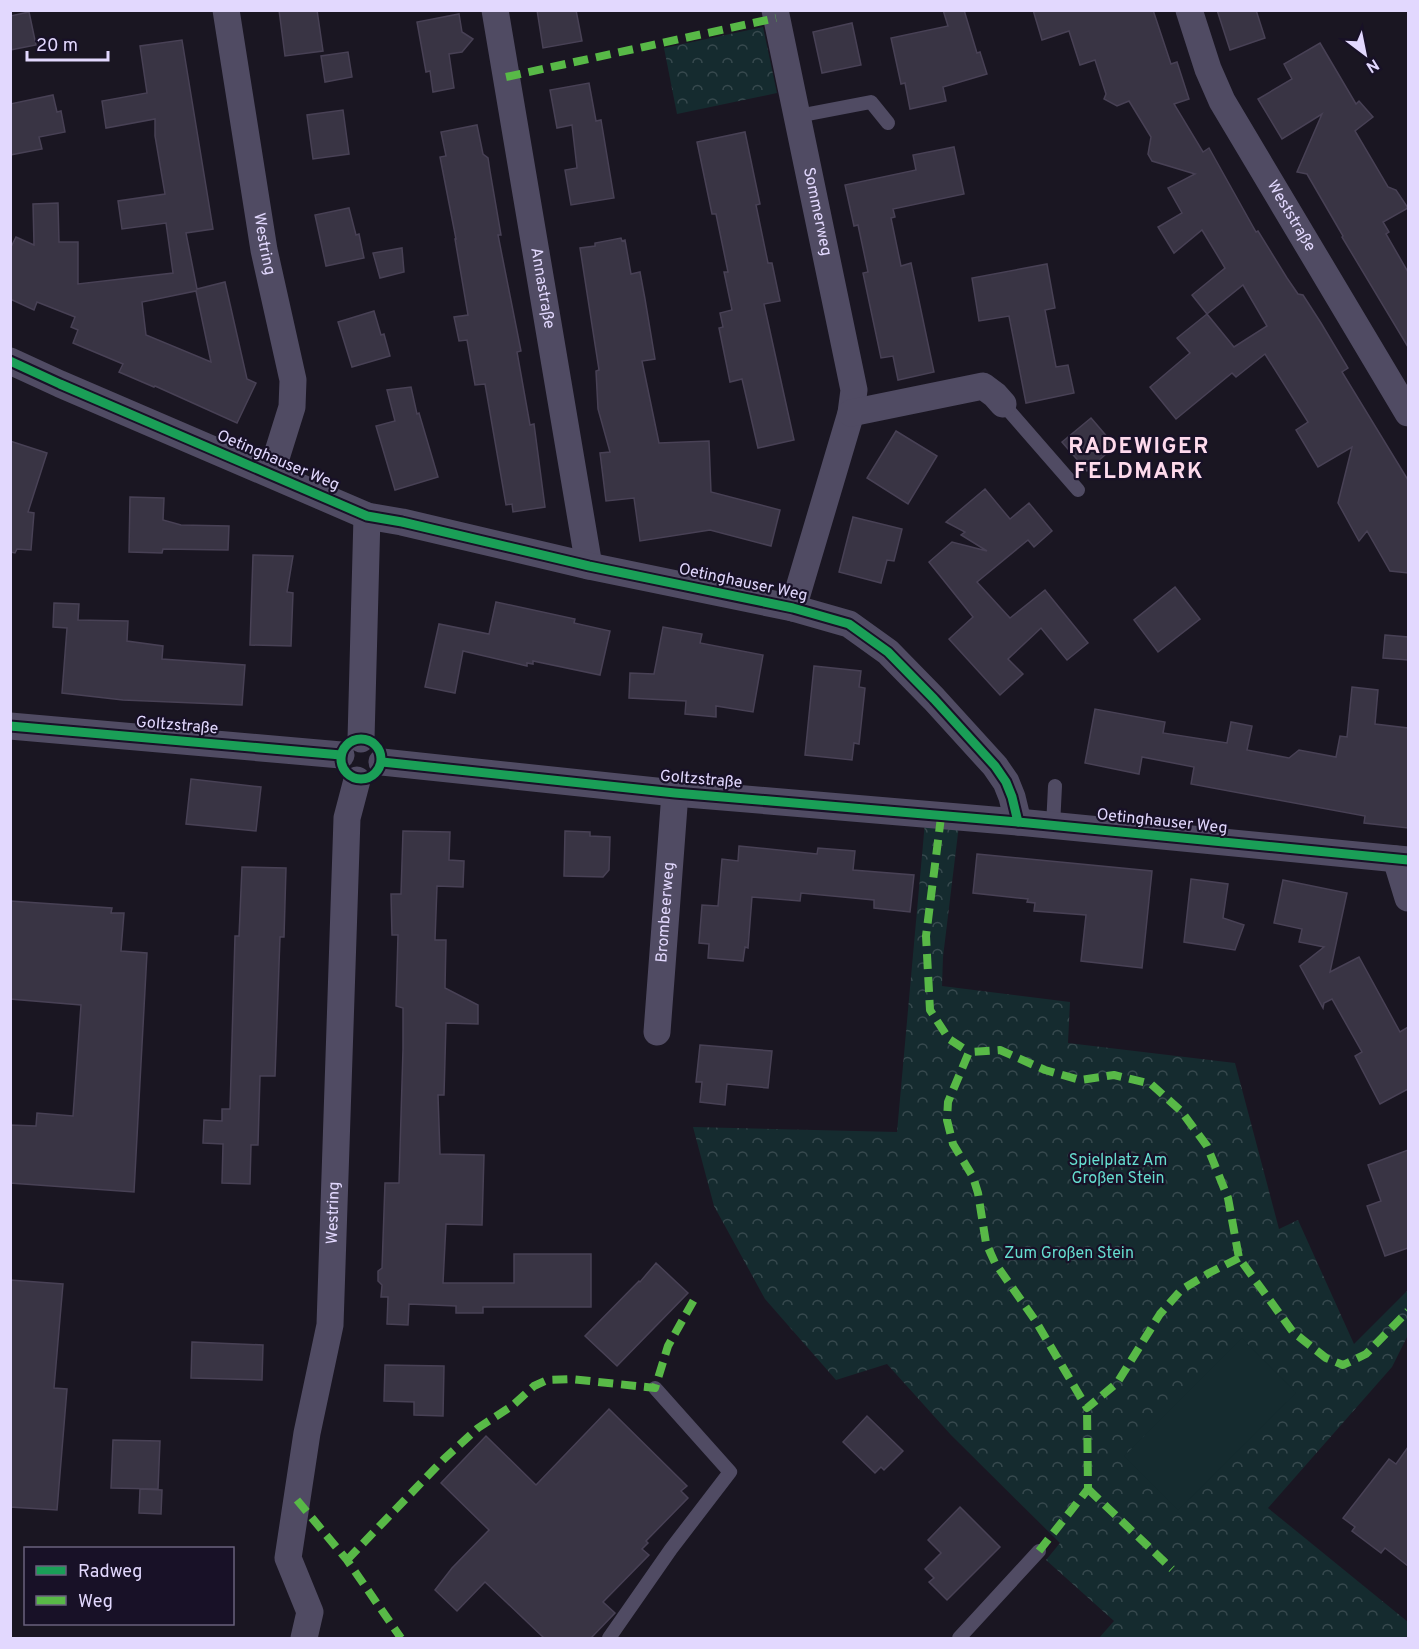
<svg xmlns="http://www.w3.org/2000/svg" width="1419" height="1649" font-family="Overpass,sans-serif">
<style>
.park{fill:url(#park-crowns)}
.pitch{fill:#152b2f}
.building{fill:#393444;stroke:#484155;stroke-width:1.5;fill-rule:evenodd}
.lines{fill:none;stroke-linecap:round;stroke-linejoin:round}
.service{stroke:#504b63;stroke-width:14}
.minor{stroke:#504b63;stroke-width:27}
.quiet{stroke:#58b947;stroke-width:8;stroke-dasharray:15 8;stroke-linecap:butt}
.cycleway-casing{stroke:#181127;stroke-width:13}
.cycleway{stroke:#1a9f57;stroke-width:9}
.labels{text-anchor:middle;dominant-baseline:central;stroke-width:4.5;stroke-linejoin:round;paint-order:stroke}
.street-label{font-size:16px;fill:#e2d8fe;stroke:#181127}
.park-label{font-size:16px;fill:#65ddcf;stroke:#181127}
.district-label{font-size:22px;font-weight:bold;letter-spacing:1.5px;fill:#fedaec;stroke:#181127}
</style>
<defs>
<pattern id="park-crowns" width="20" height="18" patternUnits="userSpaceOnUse" patternTransform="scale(1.5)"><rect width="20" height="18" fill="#152b2f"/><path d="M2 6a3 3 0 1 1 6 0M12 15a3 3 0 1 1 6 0" fill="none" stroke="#37494e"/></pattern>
</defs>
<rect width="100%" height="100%" fill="#1a1622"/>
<g class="park">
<path d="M763,27L777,93L677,114L664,48Z"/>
<path d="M925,822L959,825L943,957L942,986L1070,1002L1068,1043L1235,1063L1279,1229L1298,1220L1354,1344L1408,1290V1335L1392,1367L1268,1508L1408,1622V1638H1099L1114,1621L1046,1560L1060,1543L951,1435L887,1364L836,1380L765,1299L714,1206L693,1127L897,1132Z"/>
</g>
<path class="pitch" d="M1242,1338L1296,1393L1178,1510L1124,1456Z"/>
<g class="building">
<path d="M279,10H317L323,51L285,56Z"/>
<path d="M537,10H576L582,41L543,48Z"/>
<path d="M943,10H964L977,53L980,52L987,74L943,87L946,101L910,109L905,83L901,84L891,38L948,26Z"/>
<path d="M1033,10H1153L1171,64L1177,62L1189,99L1174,104L1203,152L1209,148L1256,232L1258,231L1287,278L1298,294L1303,295L1321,323L1348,368L1342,372L1408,480V573L1390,571L1367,531L1359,541L1338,503L1352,447L1318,467L1296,430L1308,422L1265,354L1236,377L1232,373L1176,419L1150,387L1190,353L1177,338L1207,314L1192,295L1225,268L1202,230L1174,253L1158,227L1182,213L1168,188L1195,174L1152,161L1148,154L1151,137L1129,101L1117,106L1104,99L1106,94L1095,60L1080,65L1069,31L1042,40ZM1243,285L1267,326L1234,347L1207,314Z"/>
<path d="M1217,10H1256L1265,38L1230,50Z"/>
<path d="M29,12L36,45L10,50V16Z"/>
<path d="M459,14L462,32L473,39L462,52L449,54L454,88L433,92L430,71L426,72L417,22Z"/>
<path d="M852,23L861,65L822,73L813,32Z"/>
<path d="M182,40L213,229L186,233L197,289L225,282L247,379L256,383L237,423L155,386L154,387L119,372L123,364L73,343L78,330L71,327L75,317L37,302L34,310L10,299V249L16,237L34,245L33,204L58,203L59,242H78V284L173,273L166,223L122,229L118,201L165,194L155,136V119L106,128L102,101L147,93L140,46ZM196,291L211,362L146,335L142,302Z"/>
<path d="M1320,43L1356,104L1359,101L1373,117L1355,131L1388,187L1396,190L1408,208L1383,222L1389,232L1386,234L1408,272V347L1342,237L1343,236L1307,174L1297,172L1322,114L1282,139L1258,99L1292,79L1284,64Z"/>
<path d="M348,52L352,77L325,82L321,56Z"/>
<path d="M589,83L596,121L601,120L614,198L571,205L565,170L577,168L572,125L557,128L550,90Z"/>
<path d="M53,95L57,112L61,111L65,132L39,137L42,149L10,155V104Z"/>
<path d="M343,110L349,154L313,159L307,115Z"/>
<path d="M477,125L483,154L488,158L490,171L501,235H498L521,351L517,352L530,425L534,424L545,507L513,512L512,504L506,505L485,384L475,385L467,340L459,341L454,317L468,315L455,239H456L440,157L446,156L441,132Z"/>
<path d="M745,132L760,204L756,205L768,263H772L780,301L764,304L794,440L758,448L742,379L730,382L719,328L723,327L720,313L732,310L724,272H728L716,214H712L697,142Z"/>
<path d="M954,147L964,194L893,209L895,217L891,218L901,266L911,263L934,372L898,380L893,356L881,358L863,273L868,272L858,225L854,226L845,185L916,170L913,155Z"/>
<path d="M349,208L356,235L359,234L364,258L326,266L315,215Z"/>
<path d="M621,238L622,241L625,240L631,274L640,272L645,299L655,359L642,361L659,443L709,441L711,492L780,510L771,546L710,530L640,541L634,498L606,501L600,453L610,452L598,409L596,371L599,370L580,248L595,246V243Z"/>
<path d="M402,248L404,272L380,278L373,253Z"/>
<path d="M1047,264L1055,308L1045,310L1056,367L1068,365L1074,393L1026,403L1009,316L979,321L972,278Z"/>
<path d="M374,311L381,335L384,334L390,356L352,367L338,322Z"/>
<path d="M411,387L417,414L419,413L438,477L395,490L376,426L395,421L387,390Z"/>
<path d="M1091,418L1115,446L1087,471L1062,442Z"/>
<path d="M896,431L937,456L908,504L867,478Z"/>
<path d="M10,441L47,453L28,512L34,513L31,550L17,549L15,553L10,552Z"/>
<path d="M985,489L1010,519L1029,503L1052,531L1034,547L1028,540L977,582L1010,618L1045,590L1088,643L1067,660L1041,628L1008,659L1023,674L1000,695L949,639L973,617L929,562L952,542L987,551L961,535L965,532L946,522Z"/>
<path d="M130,497L164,498L163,520L181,525L229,526L228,550L163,549L162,553L129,552Z"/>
<path d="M853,517L902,529L894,561L887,560L881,583L839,572Z"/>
<path d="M253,555L293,556L287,592L293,593L291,646L250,645Z"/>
<path d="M1175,587L1200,619L1158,652L1134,620Z"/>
<path d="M496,602L575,619L574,623L610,631L600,675L533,661V664L527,663V666L463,651L455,693L425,687L439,624L489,634Z"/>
<path d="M54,603L79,604L78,620L128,621L127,641L163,646L162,659L245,665L242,705L123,700L62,693L67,628L53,627Z"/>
<path d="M663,627L702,634L700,643L763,655L753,712L716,706V717L685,714L686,701L629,698L630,673L654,674Z"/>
<path d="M1385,635L1408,637V660L1383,658Z"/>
<path d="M814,666L861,671L859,687L865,688L859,744L854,743L852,760L805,755Z"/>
<path d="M1352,687L1378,690L1375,724L1408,728V828L1364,823L1365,816L1191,784L1194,767L1142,757L1139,774L1085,763L1095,709L1165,722L1163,733L1227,743L1231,722L1252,726L1247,750L1289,758L1299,750L1336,757L1340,736L1347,737Z"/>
<path d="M191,779L261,787L256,831L186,824Z"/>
<path d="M403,831L450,832L449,860L464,861L463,887L437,886L435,940H446L445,988L478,1005V1024L446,1023L444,1095H438L440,1154L484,1155L482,1225L446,1224L443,1283H514V1254H591V1307H483V1313H456V1306L409,1304L408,1325L387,1324L388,1297H381L382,1285L378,1281V1271L382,1268L385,1183H399L403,1049V1008L396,1006L398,935H392L391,894H401Z"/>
<path d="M565,831L590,832V836L610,837L609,870L603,877L564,876Z"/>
<path d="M739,846L817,854L818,848L855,851L853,870L914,875L910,912L874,908V900L801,893L800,901L752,897L748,948L745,947L743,961L708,958L709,944L699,943L702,905L718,906L722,859L738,861Z"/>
<path d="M977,854L1152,871L1142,968L1081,961L1086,915L1034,911L1035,903L1027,902L1028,899L973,893Z"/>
<path d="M242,867L286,868L284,937H280L275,1076H260L258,1145H251L250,1184L222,1183L223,1144L203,1143L204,1120L222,1121V1109H230L235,936H239Z"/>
<path d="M1191,879L1228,884L1223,918L1244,925L1235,950L1184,942Z"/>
<path d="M1283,880L1347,893L1330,972L1359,957L1400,1032L1408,1027V1089L1380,1104L1355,1056L1362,1052L1332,999L1324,1003L1323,1008L1300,966L1324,947L1299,942L1302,929L1274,923Z"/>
<path d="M10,901L112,908L111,913H124L121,951L147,953L134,1192L10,1183V1125L36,1126L37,1113L73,1116L81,1005L10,999Z"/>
<path d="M700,1045L772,1051L768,1088L727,1084L725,1105L700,1102L702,1082H696Z"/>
<path d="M1408,1150V1248L1385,1256L1367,1206L1381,1201L1368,1165Z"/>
<path d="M656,1263L688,1293L617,1366L585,1336L639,1281L640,1282Z"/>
<path d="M10,1280L63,1284L54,1388L67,1389L57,1510L10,1507Z"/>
<path d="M192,1342L263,1345L262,1380L191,1378Z"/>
<path d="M385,1365L444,1366L443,1416L414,1415V1402L384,1401Z"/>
<path d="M609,1409L687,1486L681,1491L688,1498L646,1541L648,1543L642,1549L649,1555L603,1602L615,1613L591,1638H544L485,1582L457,1611L435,1590L452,1568L489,1530L441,1483L486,1436L536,1485Z"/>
<path d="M867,1416L903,1451L884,1470L881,1467L875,1473L843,1442Z"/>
<path d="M113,1440L160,1441L158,1489L111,1488Z"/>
<path d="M1408,1447V1566L1385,1548L1381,1553L1352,1531L1355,1527L1343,1518L1389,1459L1396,1464Z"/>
<path d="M140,1489L162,1490L161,1514L139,1513Z"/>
<path d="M960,1507L1000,1547L947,1600L929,1582L934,1578L925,1569L941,1553L928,1540Z"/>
</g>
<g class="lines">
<g class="service">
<path d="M798,116L871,102L888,123"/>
<path d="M1003,404L1078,490"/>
<path d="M1053,826L1055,786"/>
<path d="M609,1638L671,1549L730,1472L655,1388"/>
<path d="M959,1638L1039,1551"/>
</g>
<g class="minor">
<path id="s1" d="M226,10L264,250L293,380L292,407L271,474"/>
<path id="s2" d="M495,10L589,566"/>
<path id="s3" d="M775,10L854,390L851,413L793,608"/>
<path id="s4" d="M1189,10L1208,69L1222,101L1408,413"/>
<path d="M10,361L60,384L367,516L402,522L589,566L793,608L849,624L888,652L934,699L995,766L1006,782L1012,797L1018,822"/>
<path d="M851,413L983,386L995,395L1003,404"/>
<path d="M10,726L341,755"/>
<path d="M361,739L367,516"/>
<path d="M382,762L675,793L1018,822L1408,860"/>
<path d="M1396,859L1408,898"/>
<path id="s5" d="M657,1032L675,793"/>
<path id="s6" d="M304,1638L310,1612L288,1558L307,1433L330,1325L347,818L357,780"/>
</g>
<g class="quiet">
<path d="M506,77L776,18"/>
<path d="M941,817L926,936L930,1010L949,1039L969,1052"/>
<path d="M1239,1258L1209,1273L1181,1290L1160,1314L1117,1383L1087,1408L1035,1320L995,1263L986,1243L978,1193L973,1177L953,1144L947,1120L948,1102L969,1052L1000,1050L1045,1070L1080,1080L1114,1075L1151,1084L1181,1111L1207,1146L1228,1198L1239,1258L1293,1332L1326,1358L1343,1365L1366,1354L1408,1311"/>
<path d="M1088,1489L1172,1569"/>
<path d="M297,1500L347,1560L401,1638"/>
<path d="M1039,1551L1088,1489L1087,1408"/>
<path d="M347,1560L444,1459L478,1428L512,1406L534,1386L547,1380L571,1379L655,1388L668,1346L695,1298"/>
</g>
<g class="cycleway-casing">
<g id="cycleway">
<path d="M10,361L60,384L367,516L402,522L589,566L793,608L849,624L888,652L934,699L995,766L1006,782L1012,797L1018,822"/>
<path d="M10,726L341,755"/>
<circle cx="361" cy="759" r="20"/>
<path d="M382,762L675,793L1018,822L1408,860"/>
</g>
</g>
<use href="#cycleway" class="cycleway"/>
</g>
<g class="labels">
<g class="street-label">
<text stroke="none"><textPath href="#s3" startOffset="206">Sommerweg</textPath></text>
<text stroke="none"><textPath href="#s4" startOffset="231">Weststraße</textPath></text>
<text stroke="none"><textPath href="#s1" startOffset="237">Westring</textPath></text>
<text stroke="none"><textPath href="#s2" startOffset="282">Annastraße</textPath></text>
<text transform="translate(278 461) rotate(23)">Oetinghauser Weg</text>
<text transform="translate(743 583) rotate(12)">Oetinghauser Weg</text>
<text transform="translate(177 726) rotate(5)">Goltzstraße</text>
<text transform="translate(701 780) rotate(5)">Goltzstraße</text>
<text transform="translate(1162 822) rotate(6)">Oetinghauser Weg</text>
<text stroke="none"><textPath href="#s5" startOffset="120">Brombeerweg</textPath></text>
<text stroke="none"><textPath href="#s6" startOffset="434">Westring</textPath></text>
</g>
<g class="park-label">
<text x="1118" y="1161">Spielplatz Am<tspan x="1118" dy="18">Großen Stein</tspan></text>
<text x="1069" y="1254">Zum Großen Stein</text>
</g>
<g class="district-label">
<text x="1139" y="447">RADEWIGER<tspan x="1139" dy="25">FELDMARK</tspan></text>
</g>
</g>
<rect width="1419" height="1649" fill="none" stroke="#e2d8fe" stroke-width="24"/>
<rect x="24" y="1547" width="210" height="78" fill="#181127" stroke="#69617d" stroke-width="1.5"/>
<rect x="36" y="1566" width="30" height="9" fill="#1a9f57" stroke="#69617d" stroke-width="1.5"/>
<text x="78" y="1577" font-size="18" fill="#e2d8fe">Radweg</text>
<rect x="36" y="1596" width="30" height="9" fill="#58b947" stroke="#69617d" stroke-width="1.5"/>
<text x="78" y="1607" font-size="18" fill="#e2d8fe">Weg</text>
<g transform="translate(1365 54) rotate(148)" stroke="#181127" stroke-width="4.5" paint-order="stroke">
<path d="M0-4.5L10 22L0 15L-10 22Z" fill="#e2d8fe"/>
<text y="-9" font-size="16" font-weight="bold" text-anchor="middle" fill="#e2d8fe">N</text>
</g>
<path d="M27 51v9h81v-9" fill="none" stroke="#e2d8fe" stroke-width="3"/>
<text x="36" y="51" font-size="18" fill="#e2d8fe" stroke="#181127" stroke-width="4.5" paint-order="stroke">20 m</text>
</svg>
